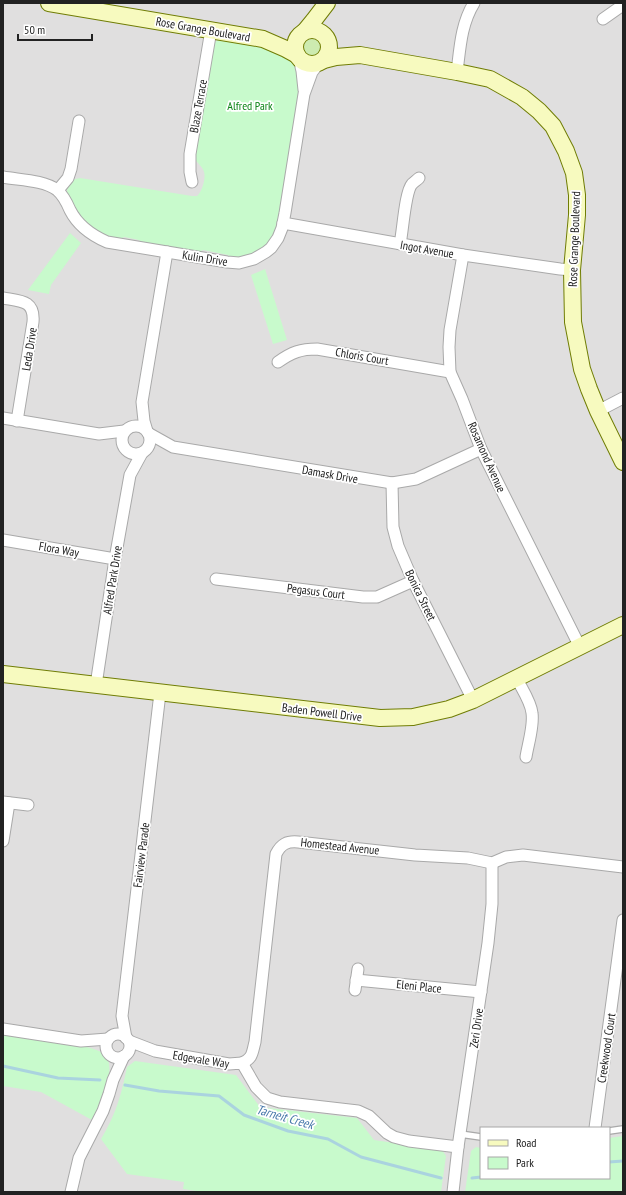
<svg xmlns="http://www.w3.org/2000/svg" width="626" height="1195" font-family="'PT Sans Narrow',sans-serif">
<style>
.residential{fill:#e0dfdf;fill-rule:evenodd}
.grass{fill:#cdebb0}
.park{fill:#c8facc}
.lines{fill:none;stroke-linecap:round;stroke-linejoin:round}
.stream{stroke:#aad3df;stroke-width:3}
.lane-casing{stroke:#a9a9a9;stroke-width:8}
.street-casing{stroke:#a9a9a9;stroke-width:13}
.secondary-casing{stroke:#707d05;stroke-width:18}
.lane{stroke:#fff;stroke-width:5.5}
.street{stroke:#fff;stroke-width:11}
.secondary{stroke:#f7fabf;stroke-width:16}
.labels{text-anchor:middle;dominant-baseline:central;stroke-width:3.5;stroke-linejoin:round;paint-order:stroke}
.street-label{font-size:12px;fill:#222;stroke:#fff}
.park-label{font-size:12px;fill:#0c8416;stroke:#fff}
.water-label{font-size:13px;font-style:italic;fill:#4a7aab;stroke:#fff}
</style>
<rect width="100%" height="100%" fill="#f2efe9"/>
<path class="residential" d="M3,3H623V1192H3ZM481,1128H609V1178H481Z"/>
<circle class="grass" cx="313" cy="47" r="10"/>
<g class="park">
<path d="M220,38L271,45L294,59L300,73L298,107L278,226L270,242L251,256L231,258L228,255L203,250L197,253L142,243L139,240L124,237L119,240C110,238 101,235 93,230C85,224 68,203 67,192C67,187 69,184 71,180L80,178L192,196H197C202,192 206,178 204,172C203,167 197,163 195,159L213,44Z"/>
<path d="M70,233L81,243L51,285L49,294L28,290Z"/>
<path d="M265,269L287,340L273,344L251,275Z"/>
<path d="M3,1035L83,1046C90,1048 99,1050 104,1054C119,1067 99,1107 92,1120L41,1092L3,1086Z"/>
<path d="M135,1061L236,1075L260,1107L357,1118L374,1140L442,1150L446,1156L441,1192H204L183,1189L184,1182L127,1174L101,1139C116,1114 121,1096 127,1067Z"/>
<path d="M623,1136V1192H465L471,1151L476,1147L481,1148V1178H609V1138Z"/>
</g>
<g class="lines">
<g class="stream">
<path d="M3,1066L58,1078L100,1080"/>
<path d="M125,1085L159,1091L219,1096L244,1115L288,1131L328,1139L361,1157L441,1178"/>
<path d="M609,1162L623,1161"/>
<path d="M472,1178L481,1177"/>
</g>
<g class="lane-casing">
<g id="lane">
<path d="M609,1131L623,1129"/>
<path d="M460,1134L481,1137"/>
</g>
</g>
<g class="street-casing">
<g id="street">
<path d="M603,19L623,5"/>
<path d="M299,58L302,71L304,90"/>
<path d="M457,72C460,48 461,24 474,3"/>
<path d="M3,177C19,180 44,180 57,190C63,195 67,203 70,210C78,226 91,235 107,242L227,262L239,263L254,259L266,252L271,248L278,238L282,228L285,213L304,94L312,72L320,62"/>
<path d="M192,182L190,172V154L211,30"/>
<path d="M58,190L68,178L71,169L79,121"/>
<path d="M283,223L463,255L560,269L572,270"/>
<path d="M400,244C403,230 405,192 412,184C414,182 417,180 419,178"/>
<path d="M463,255L450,330L449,347L450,372L462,399L481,449L580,647"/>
<path d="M3,298C20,301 35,300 33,322L17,421"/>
<path d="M278,362C292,352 301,349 317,349L450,372"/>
<path d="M598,411L623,398"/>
<path d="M3,418L99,434L124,431"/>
<circle cx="136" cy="440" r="14"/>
<path d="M147,431L144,421L142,402L167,252"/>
<path d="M148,433L173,447L392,483L416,479L481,449"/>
<path d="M392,483L393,527L398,546L413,581L473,700"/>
<path d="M3,540L115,559"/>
<path d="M216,579L363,597H377L413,581"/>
<path d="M517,679C522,689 531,702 532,713C534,726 528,744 526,757"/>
<path d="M96,685L115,559L130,475L142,453"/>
<path d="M3,802L28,805"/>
<path d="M3,841L9,803"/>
<path d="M356,980L481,992"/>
<path d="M355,990L358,969"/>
<path d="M3,1029L81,1041L108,1039"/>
<circle cx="118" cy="1046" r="12"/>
<path d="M126,1038L122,1016L160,693"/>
<path d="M129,1041L155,1051L229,1064L242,1063L256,1087L267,1098L280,1102L358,1111L369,1116L387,1133L394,1137L409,1141L458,1147"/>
<path d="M242,1063C253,1058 252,1053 255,1042L276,854C281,844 287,841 298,842L415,855L468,858L492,863L506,857L523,855L623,867"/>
<path d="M595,1128L623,920"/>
<path d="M71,1192L79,1158L103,1111L109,1094L113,1080L124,1056"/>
<path d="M453,1192L458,1147L488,943L492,904V863"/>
</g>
</g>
<g class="secondary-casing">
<g id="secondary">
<path d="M49,3L263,39L286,49L297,55"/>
<circle cx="312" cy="47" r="17"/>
<path d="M305,31L314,20L327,3"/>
<path d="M324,60L336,57L360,55L457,72L490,79L522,97L539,111L553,126L566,151L574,173L577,195V215L572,270L573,322L582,369L589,389L598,411L623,462"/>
<path d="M3,674L380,718L413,717L449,709L473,700L623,625"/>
</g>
</g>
<use href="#lane" class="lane"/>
<use href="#street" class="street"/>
<use href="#secondary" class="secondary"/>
</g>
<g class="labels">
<g class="street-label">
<text transform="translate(203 29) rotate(10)">Rose Grange Boulevard</text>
<text transform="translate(198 106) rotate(-80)">Blaze Terrace</text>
<text transform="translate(574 239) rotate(-88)">Rose Grange Boulevard</text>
<text transform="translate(427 249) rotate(10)">Ingot Avenue</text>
<text transform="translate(205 258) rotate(9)">Kulin Drive</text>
<text transform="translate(29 349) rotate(-81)">Leda Drive</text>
<text transform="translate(362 356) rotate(10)">Chloris Court</text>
<text transform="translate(487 457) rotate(66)">Rosamond Avenue</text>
<text transform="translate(330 474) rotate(10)">Damask Drive</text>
<text transform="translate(59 549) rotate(10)">Flora Way</text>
<text transform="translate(112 580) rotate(-81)">Alfred Park Drive</text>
<text transform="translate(316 591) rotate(7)">Pegasus Court</text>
<text transform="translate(421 595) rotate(64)">Bonica Street</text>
<text transform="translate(322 712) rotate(7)">Baden Powell Drive</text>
<text transform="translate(340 846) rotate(6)">Homestead Avenue</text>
<text transform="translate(141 855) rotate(-83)">Fairview Parade</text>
<text transform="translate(419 986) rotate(6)">Eleni Place</text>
<text transform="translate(476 1028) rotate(-82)">Zeri Drive</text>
<text transform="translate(606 1048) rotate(-82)">Creekwood Court</text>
<text transform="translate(201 1059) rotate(9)">Edgevale Way</text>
</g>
<g class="park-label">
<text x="250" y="105">Alfred Park</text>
</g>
<g class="water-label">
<text transform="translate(285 1117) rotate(16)">Tarneit Creek</text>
</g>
</g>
<rect width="626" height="1195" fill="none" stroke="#222222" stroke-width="8"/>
<rect x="480" y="1127" width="130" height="52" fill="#ffffff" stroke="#a7a7a7"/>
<rect x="488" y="1140" width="20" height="6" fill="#f7fabf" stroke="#a7a7a7"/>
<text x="516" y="1147" font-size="12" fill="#222222">Road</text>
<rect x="488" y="1157" width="20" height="12" fill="#c8facc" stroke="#a7a7a7"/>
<text x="516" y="1167" font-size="12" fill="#222222">Park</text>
<path d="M18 34v6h74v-6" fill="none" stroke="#222222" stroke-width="2"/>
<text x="24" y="34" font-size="12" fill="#222222" stroke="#ffffff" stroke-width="3" paint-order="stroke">50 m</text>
</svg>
